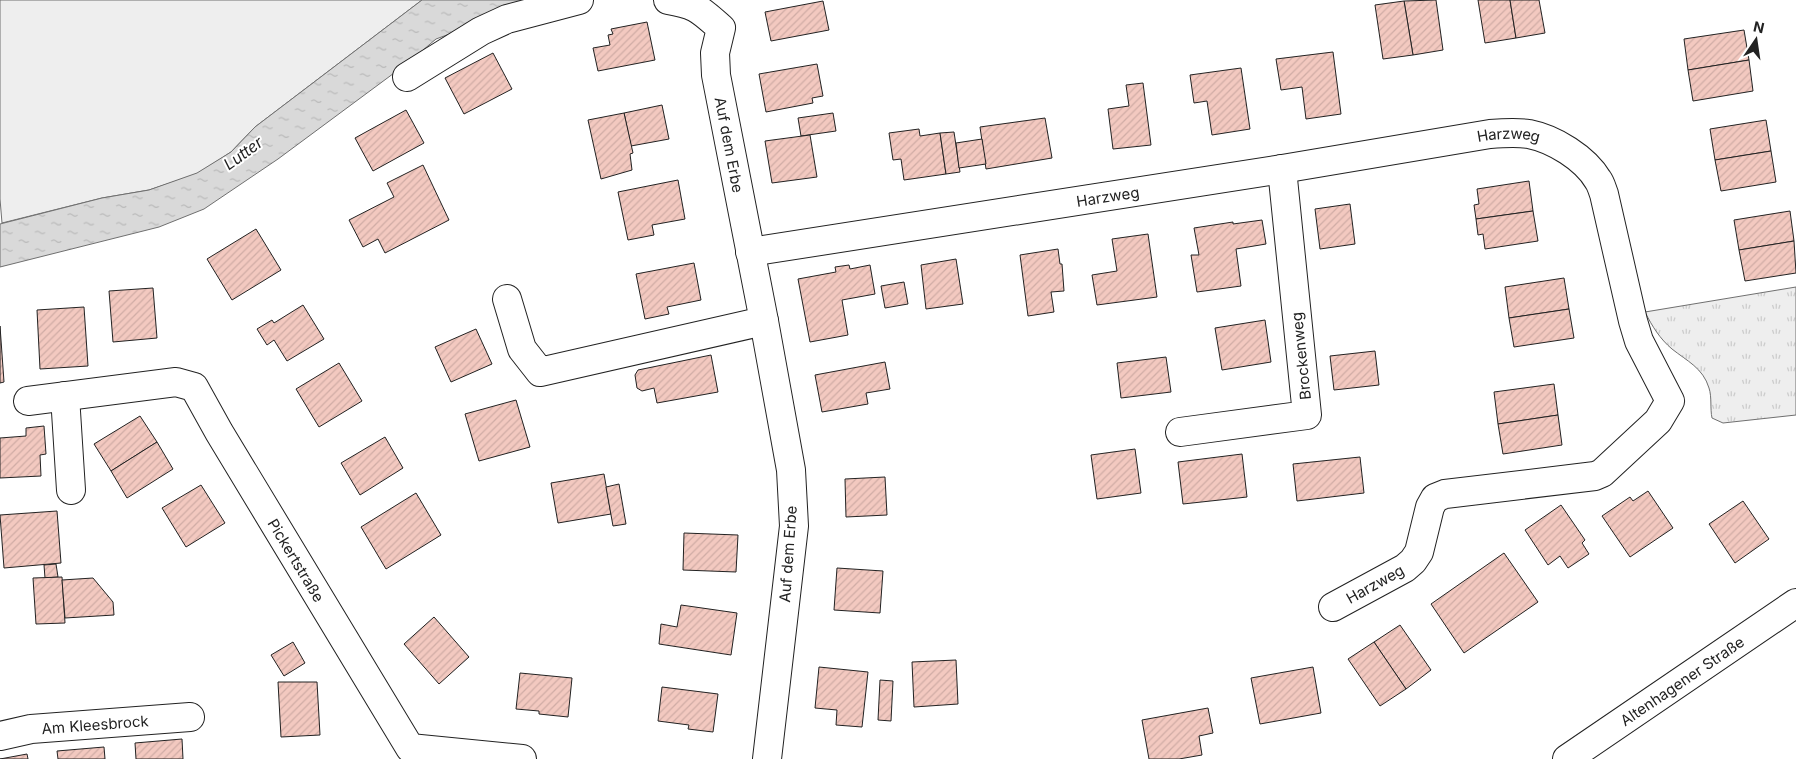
<svg xmlns="http://www.w3.org/2000/svg" width="1796" height="759" font-family="Inter,sans-serif">
<style>
.grass{fill:url(#grass-tufts);stroke:#6f6f6f}
.park{fill:#eee;stroke:#6f6f6f}
.water{fill:url(#water-ripples);stroke:#6f6f6f}
.building{fill:url(#building-hatch);stroke:#222}
.lines{fill:none;stroke-linecap:round;stroke-linejoin:round}
.minor-casing{stroke:#222;stroke-width:30}
.major-casing{stroke:#222;stroke-width:30}
.minor{stroke:#fff;stroke-width:28}
.major{stroke:#fff;stroke-width:28}
.labels{text-anchor:middle;dominant-baseline:central;stroke-width:4;stroke-linejoin:round;paint-order:stroke}
.street-label{font-size:15px;fill:#222;stroke:#fff}
.water-label{font-size:16px;font-style:italic;fill:#222;stroke:#fff}
</style>
<defs>
<pattern id="grass-tufts" width="24" height="20" patternUnits="userSpaceOnUse" patternTransform="scale(1.25)"><rect width="24" height="20" fill="#eee"/><path d="M3 7l-1-3M5 7V3M7 7l1-3M15 17l-1-3M17 17v-4M19 17l1-3" fill="none" stroke="#ccc"/></pattern>
<pattern id="water-ripples" width="26" height="14" patternUnits="userSpaceOnUse" patternTransform="scale(1.25)"><rect width="26" height="14" fill="#d9d9d9"/><path d="M2 4q2-2 4 0t4 0M15 11q2-2 4 0t4 0" fill="none" stroke="#bababa"/></pattern>
<pattern id="building-hatch" width="6" height="6" patternUnits="userSpaceOnUse" patternTransform="scale(1.25)"><rect width="6" height="6" fill="#f3c9c0"/><path d="M-1 1l2-2M0 6l6-6M5 7l2-2" fill="none" stroke="#d0aca5"/></pattern>
</defs>
<rect width="100%" height="100%" fill="#fff"/>
<path class="grass" d="M1796,287V415L1723,423L1712,418C1710,409 1712,397 1709,388C1703,368 1687,361 1672,349C1660,339 1652,326 1645,312Z"/>
<path class="park" d="M0,0H422L255,127L231,152L197,174L149,190L102,198L2,223L0,199Z"/>
<path class="water" d="M422,0H542L436,39L409,62L278,159L204,209L159,227L0,267V224L102,198L149,190L197,173L231,152L255,127Z"/>
<g class="building">
<path d="M1436,0L1443,50L1413,55L1404,1Z"/>
<path d="M1478,0H1510L1516,38L1485,43Z"/>
<path d="M1510,0H1539L1545,33L1516,38Z"/>
<path d="M823,1L829,30L771,41L765,12Z"/>
<path d="M1404,1L1413,55L1383,59L1375,5Z"/>
<path d="M647,22L655,60L598,71L593,48L610,45L608,35L613,34L611,29Z"/>
<path d="M1744,30L1749,60L1688,70L1684,39Z"/>
<path d="M1333,52L1341,114L1306,119L1302,87L1281,90L1276,59Z"/>
<path d="M493,53L512,89L464,114L445,78Z"/>
<path d="M1749,60L1753,91L1693,101L1688,70Z"/>
<path d="M817,64L823,96L812,98L813,103L766,112L759,74Z"/>
<path d="M1241,68L1250,129L1212,135L1207,101L1194,103L1190,75Z"/>
<path d="M1143,83L1151,145L1113,149L1108,109L1129,106L1126,85Z"/>
<path d="M662,105L669,139L631,146L624,113Z"/>
<path d="M406,110L424,143L373,171L355,138Z"/>
<path d="M624,113L633,153L630,154L632,170L601,179L588,120Z"/>
<path d="M833,113L836,131L801,136L798,118Z"/>
<path d="M1045,118L1052,158L986,169L980,127Z"/>
<path d="M1766,120L1771,151L1715,160L1710,129Z"/>
<path d="M919,129L920,136L940,133L946,174L904,180L901,159L893,160L889,133Z"/>
<path d="M954,132L960,172L946,174L940,133Z"/>
<path d="M810,135L817,177L772,183L765,141Z"/>
<path d="M982,139L986,164L959,168L956,143Z"/>
<path d="M1771,151L1776,182L1721,191L1715,160Z"/>
<path d="M423,165L449,220L385,253L378,239L363,247L349,220L394,197L387,183Z"/>
<path d="M678,180L685,219L652,225L654,235L628,240L618,192Z"/>
<path d="M1529,181L1533,211L1476,219L1474,205L1479,204L1477,189Z"/>
<path d="M1350,204L1355,244L1320,249L1315,209Z"/>
<path d="M1533,211L1538,241L1485,249L1483,234L1478,235L1476,219Z"/>
<path d="M1790,211L1794,241L1739,250L1734,220Z"/>
<path d="M1262,220L1266,244L1236,249L1241,286L1197,292L1191,255H1199L1194,228L1233,222V224Z"/>
<path d="M256,229L281,270L232,300L207,259Z"/>
<path d="M1148,234L1157,297L1097,305L1092,275L1117,271L1112,239Z"/>
<path d="M1794,241L1796,273L1745,281L1739,250Z"/>
<path d="M1058,249L1060,264H1062L1064,291L1051,292L1054,312L1028,316L1020,255Z"/>
<path d="M956,259L963,304L926,309L921,265Z"/>
<path d="M694,263L701,300L667,307L669,314L645,319L636,274Z"/>
<path d="M849,265L850,269L870,265L875,294L842,300L848,335L810,342L798,279L836,272L835,267Z"/>
<path d="M1564,278L1569,309L1509,318L1505,287Z"/>
<path d="M904,282L908,304L885,308L881,286Z"/>
<path d="M153,288L157,338L113,342L109,291Z"/>
<path d="M303,305L324,339L287,361L274,340L267,345L257,329L272,320L274,323Z"/>
<path d="M84,307L88,366L40,369L37,310Z"/>
<path d="M1569,309L1574,338L1514,347L1509,318Z"/>
<path d="M1265,320L1271,362L1222,370L1215,328Z"/>
<path d="M0,326L4,382L0,383Z"/>
<path d="M476,329L492,364L451,382L435,347Z"/>
<path d="M1375,351L1379,385L1334,390L1330,356Z"/>
<path d="M711,355L718,392L657,403L654,388L642,391L637,388L635,375L638,370Z"/>
<path d="M1166,357L1171,392L1121,398L1117,363Z"/>
<path d="M885,362L890,389L866,393L868,404L822,412L815,375Z"/>
<path d="M339,363L362,401L319,427L296,389Z"/>
<path d="M1554,384L1558,415L1498,424L1494,392Z"/>
<path d="M516,400L530,447L479,461L465,414Z"/>
<path d="M1558,415L1562,445L1503,454L1498,424Z"/>
<path d="M140,416L157,442L111,471L94,444Z"/>
<path d="M44,426L46,454L40,455L41,476L0,478V438L26,436V428Z"/>
<path d="M385,437L403,468L360,495L341,463Z"/>
<path d="M157,442L173,469L127,498L111,471Z"/>
<path d="M1135,449L1141,493L1097,499L1091,455Z"/>
<path d="M1242,454L1247,497L1183,504L1178,462Z"/>
<path d="M1360,457L1364,493L1297,501L1293,464Z"/>
<path d="M604,474L611,514L558,523L551,483Z"/>
<path d="M885,477L887,515L846,517L845,479Z"/>
<path d="M619,484L626,524L613,526L606,487Z"/>
<path d="M201,485L225,523L186,547L162,508Z"/>
<path d="M1648,491L1673,528L1630,557L1602,516L1630,497L1633,501Z"/>
<path d="M416,493L441,535L386,569L361,527Z"/>
<path d="M1743,501L1769,539L1735,563L1709,524Z"/>
<path d="M1561,505L1585,540L1582,543L1589,554L1568,568L1560,556L1548,565L1525,530Z"/>
<path d="M57,511L61,563L4,568L0,515Z"/>
<path d="M684,533L738,535L736,572L683,570Z"/>
<path d="M1504,553L1538,602L1464,653L1431,604Z"/>
<path d="M56,564L58,577L45,578L44,565Z"/>
<path d="M837,568L883,571L880,613L834,610Z"/>
<path d="M62,577L65,623L36,624L33,578Z"/>
<path d="M93,578L113,602L114,615L65,618L62,580Z"/>
<path d="M681,605L737,613L731,655L659,644L661,624L677,627Z"/>
<path d="M434,617L469,657L439,684L404,644Z"/>
<path d="M1400,625L1431,670L1406,689L1374,642Z"/>
<path d="M293,642L305,663L284,676L271,655Z"/>
<path d="M1374,642L1406,689L1380,706L1348,659Z"/>
<path d="M956,660L958,704L914,707L912,662Z"/>
<path d="M819,667L868,672L862,727L836,725L837,710L815,708Z"/>
<path d="M1313,667L1321,713L1260,724L1251,678Z"/>
<path d="M520,673L572,678L568,717L539,714V711L516,709Z"/>
<path d="M880,680L893,681L891,721L878,720Z"/>
<path d="M278,682H317L320,735L281,737Z"/>
<path d="M662,687L718,694L713,732L688,729L689,725L658,721Z"/>
<path d="M1208,708L1213,733L1199,736L1202,755L1179,759H1149L1142,720Z"/>
<path d="M182,739L183,759H136L135,743Z"/>
<path d="M104,747L105,759H58L57,751Z"/>
<path d="M27,754L28,759H0Z"/>
</g>
<g class="lines">
<g class="minor-casing">
<g id="minor">
<path id="s1" d="M668,0C697,5 699,9 721,28L715,53L716,75L764,321L791,470L794,526L767,759"/>
<path d="M407,77L481,31L507,19L579,0"/>
<path id="s2" d="M750,252L1282,169L1490,134C1503,133 1516,132 1529,134C1554,139 1585,158 1598,180C1601,184 1602,189 1604,194L1633,321L1639,341L1670,401L1658,421L1602,473L1595,476L1445,494L1435,498L1430,507L1419,552L1413,561L1405,568L1333,607"/>
<path d="M507,299L522,349L540,372L764,321"/>
<path d="M65,396L71,490"/>
<path id="s3" d="M28,401L176,382L194,387L219,432L410,748L522,759"/>
<path d="M1180,432L1307,415L1282,169"/>
<path id="s4" d="M0,736L31,729L190,717"/>
</g>
</g>
<g class="major-casing">
<g id="major">
<path id="s5" d="M1567,759L1796,603"/>
</g>
</g>
<use href="#minor" class="minor"/>
<use href="#major" class="major"/>
</g>
<g class="labels">
<g class="street-label">
<text stroke="none"><textPath href="#s2" startOffset="768">Harzweg</textPath></text>
<text stroke="none"><textPath href="#s1" startOffset="180">Auf dem Erbe</textPath></text>
<text stroke="none"><textPath href="#s2" startOffset="362">Harzweg</textPath></text>
<text transform="translate(1301 356) rotate(-96)">Brockenweg</text>
<text transform="translate(788 554) rotate(-86)">Auf dem Erbe</text>
<text stroke="none"><textPath href="#s3" startOffset="369">Pickertstraße</textPath></text>
<text transform="translate(1375 584) rotate(-29)">Harzweg</text>
<text stroke="none"><textPath href="#s5" startOffset="139">Altenhagener Straße</textPath></text>
<text stroke="none"><textPath href="#s4" startOffset="96">Am Kleesbrock</textPath></text>
</g>
<g class="water-label">
<text transform="translate(243 153) rotate(-36)">Lutter</text>
</g>
</g>
<g transform="translate(1756 40) rotate(13)" stroke="#ffffff" stroke-width="4" paint-order="stroke">
<path d="M0-4L9 19L0 12L-9 19Z" fill="#222222"/>
<text y="-8" font-size="14" font-weight="bold" text-anchor="middle" fill="#222222">N</text>
</g>
</svg>
